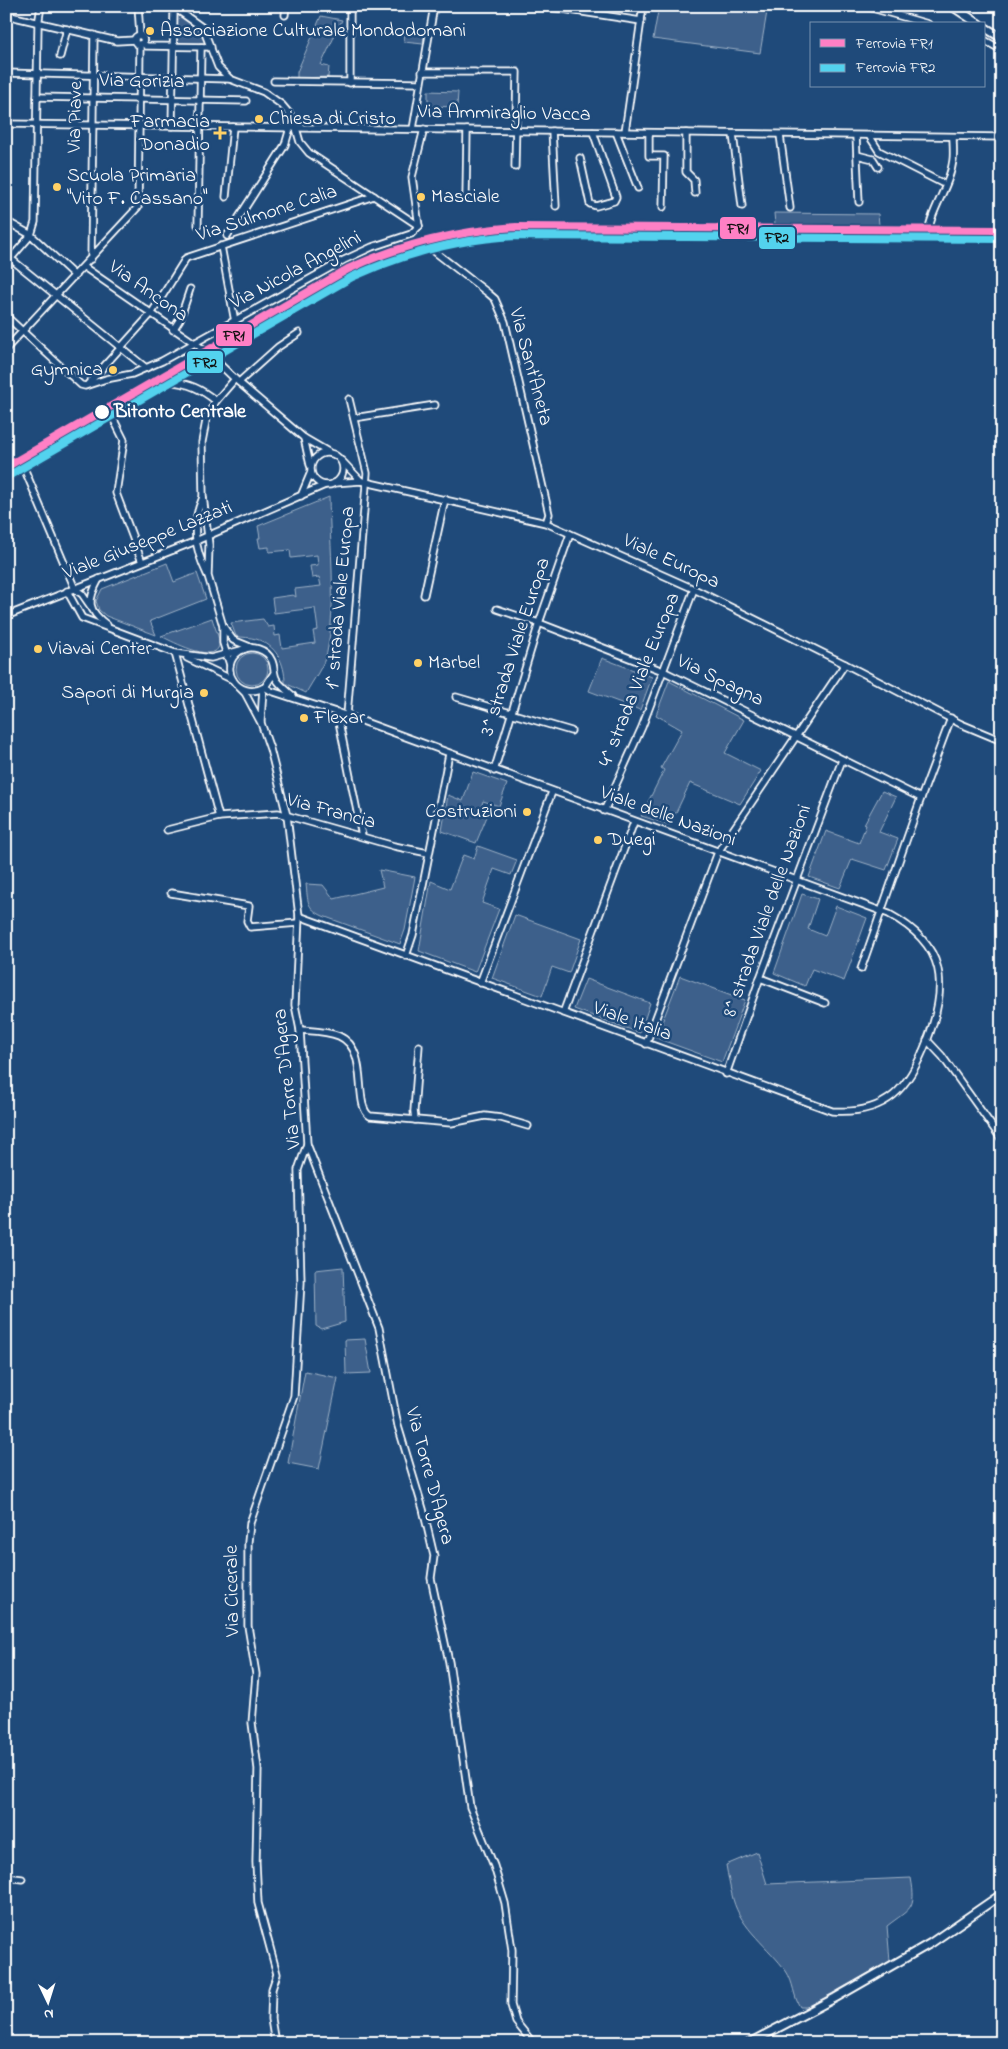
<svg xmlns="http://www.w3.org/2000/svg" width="1008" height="2049" font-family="'Indie Flower',sans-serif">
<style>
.green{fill:#3c618b;stroke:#9eb0c5}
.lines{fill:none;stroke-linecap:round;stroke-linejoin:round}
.minor-casing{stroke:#fff;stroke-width:9}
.major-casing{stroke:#fff;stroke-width:11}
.minor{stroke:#1f4a7a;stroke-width:5.5}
.major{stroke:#1f4a7a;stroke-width:7}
.rail-1-casing{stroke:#1f4a7a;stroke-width:11}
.rail-2-casing{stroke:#1f4a7a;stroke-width:11}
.rail-1{stroke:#ff80c5;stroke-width:8}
.rail-2{stroke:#53d2ee;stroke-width:8}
.poi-dot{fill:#ffd166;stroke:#1f4a7a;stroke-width:2}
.stop-dot{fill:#fff;stroke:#1f4a7a;stroke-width:2}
.labels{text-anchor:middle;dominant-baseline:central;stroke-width:5;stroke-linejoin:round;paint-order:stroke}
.poi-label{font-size:20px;fill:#fff;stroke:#1f4a7a;text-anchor:start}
.street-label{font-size:20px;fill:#fff;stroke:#1f4a7a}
.stop-label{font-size:20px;font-weight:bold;fill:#fff;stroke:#1f4a7a;text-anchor:start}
.line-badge{stroke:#1f4a7a;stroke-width:2}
.pale-badge-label{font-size:14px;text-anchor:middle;font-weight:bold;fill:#111}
</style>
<rect width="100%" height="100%" fill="#1f4a7a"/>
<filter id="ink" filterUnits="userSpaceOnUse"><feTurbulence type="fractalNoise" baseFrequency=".02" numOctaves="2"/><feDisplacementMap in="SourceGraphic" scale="10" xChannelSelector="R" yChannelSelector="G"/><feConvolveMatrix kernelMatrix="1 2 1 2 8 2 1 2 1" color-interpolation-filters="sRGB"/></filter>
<g filter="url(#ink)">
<g class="green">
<path d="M659,6H768L760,53L653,39Z"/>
<path d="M177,14C195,23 199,26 207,45L176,44Z"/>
<path d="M321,16L342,20L321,65L329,67L328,77L297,78V72Z"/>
<path d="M405,32L424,34L423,44L404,42Z"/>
<path d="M428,91L458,92L457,107L428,106Z"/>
<path d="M774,213L878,214L879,225L775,224Z"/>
<path d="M329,497C330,548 337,602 327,652C324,666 313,680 306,693L285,683C285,663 276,645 256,639C250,637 243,638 236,636L231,623L263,619L268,627L274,626L275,636L280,635L282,648L315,643L313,631L318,630L315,608L274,613L272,598L293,595L296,597L295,589L321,586L319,577L312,578L310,566L318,565L317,555L291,558L290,550L269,552V547L260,548L258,538H260L258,526Z"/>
<path d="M167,563L174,582L197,573L206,599L150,621L156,635L106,616L99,610L96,601L102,589Z"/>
<path d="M212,618C214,626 220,637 219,645C216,665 171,641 161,636Z"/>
<circle cx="252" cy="669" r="16"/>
<path d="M602,658L652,677L640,710L589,691Z"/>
<path d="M669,681L744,720L725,753L761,771L740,804L690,783L670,825L641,816L664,770L661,768L682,730L656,715Z"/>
<path d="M473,772L507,784L499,806L483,801L480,811L488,814L476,843L442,831L448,795L463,801Z"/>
<path d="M882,791L896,797L879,832L898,839L886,870L852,859L840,888L809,877L826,831L859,843L866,825L864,824Z"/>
<path d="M478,846L517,860L511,875L494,869L482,903L499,909L475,972L419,951L431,881L450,889L463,855L474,859Z"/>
<path d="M379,870L415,877L405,930L400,944L323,916C306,908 308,901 306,884L323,885L334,899L383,887Z"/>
<path d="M802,894L818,899L808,929L825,936L836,906L867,918L844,981L812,969L805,986L774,973Z"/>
<path d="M515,915L581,939L569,973L552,967L542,996L492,978Z"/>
<path d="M680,976L745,1000L722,1062L656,1038Z"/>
<path d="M586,979L650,1003L640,1033L574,1009Z"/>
<path d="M343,1267L345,1322L321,1329L316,1326L315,1270Z"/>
<path d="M365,1339L371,1373L346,1374L345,1340Z"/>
<path d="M305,1371L338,1378L319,1469L288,1463Z"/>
<path d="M757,1852L767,1884L911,1878C917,1910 910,1908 887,1926L890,1961L808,2007H800C793,1996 794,1983 786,1971C769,1947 741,1929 733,1899C730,1888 728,1876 726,1865Z"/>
</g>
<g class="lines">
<g class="minor-casing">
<g id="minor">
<path d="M138,6L140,35"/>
<path d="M172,6L203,28L218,67L230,79L264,92L282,105L293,118L300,142L309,153L419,226"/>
<path d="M543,6L641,21"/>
<path d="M865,6L928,24"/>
<path d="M6,15L117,41L135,40"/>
<path d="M285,15L286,6"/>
<circle cx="139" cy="40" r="4.5"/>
<path d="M984,40L1002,50"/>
<path d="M143,43L146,46L211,47"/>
<path d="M60,56L67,29"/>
<path d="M422,72H475"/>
<path d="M480,72H517L515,167"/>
<path d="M6,73L230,79"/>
<path d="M274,81L420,83"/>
<path d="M350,83V6"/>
<path d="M37,97L246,101"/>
<path d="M6,124L1002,137"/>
<path d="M172,126L174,8"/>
<path d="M413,129L434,6"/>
<path d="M552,131L556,206"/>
<path d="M616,132L638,188"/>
<path d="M625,132L643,6"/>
<path d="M649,133V156H664L663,207"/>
<path d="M686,133V172L694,180L695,193"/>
<path d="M733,134L742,206"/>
<path d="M780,135L790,208"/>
<path d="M856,136L859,202"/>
<path d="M870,137L879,151L942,183"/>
<path d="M953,137C953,144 954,153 953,160C950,187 930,210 927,238L931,239L1002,235"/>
<path d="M857,155L873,159L878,167"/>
<path d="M580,158L590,204L596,206L614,201L616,197L593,132"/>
<path d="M226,197L233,127"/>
<path d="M466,197L467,130"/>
<path d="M6,221L31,235L75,276"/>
<path d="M198,225L201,47"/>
<path d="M419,226L412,177L424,129"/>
<path d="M227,236L285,145L290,128"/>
<path d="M221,246L235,322"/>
<path d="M430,248L488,293L495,299L505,322L549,514L546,523"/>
<path d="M11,259L146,368"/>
<path d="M91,259L94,35"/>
<path d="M6,264L31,235L35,222L38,25L41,6"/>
<path d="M84,267L206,351L235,379L304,438L328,452"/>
<path d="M6,316L81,385L85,386L106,379L132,374L162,361L344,260L372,247L411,234L419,226"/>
<path d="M173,330L180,319L190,289"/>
<path d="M6,349L138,207L140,44"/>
<path d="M239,382L278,347L299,333"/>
<path d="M88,384L151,314L186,258L374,196"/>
<path d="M112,416L124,440L116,493L142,562"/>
<path d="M354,418L435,405"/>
<path d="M304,438L310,465"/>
<circle cx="327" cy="469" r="16"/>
<path d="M342,461L361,481"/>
<path d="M24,468L75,589L82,594L91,607"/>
<path d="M6,478L170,382C189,383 201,389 216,401"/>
<path d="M334,483L361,481L546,523L694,589L845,664L961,724L1002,741"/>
<path d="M301,496L311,472"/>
<path d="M203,497C191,524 194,547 207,574"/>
<path d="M99,579C87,601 87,610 107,625"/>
<path d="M67,591L82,618L175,653L211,658L245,649"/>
<path d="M424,595L445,499"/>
<path d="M497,609L539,623L663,671L921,798"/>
<path d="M6,616L196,541L325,485"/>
<path d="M223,626L233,640L250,647"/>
<path d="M175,653L219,817"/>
<path d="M187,658L233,680"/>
<path d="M230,665L223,643V626L208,576L209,545L203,496L202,442L207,416L216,401L235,379"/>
<path d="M274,673L265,687C238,702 216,667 240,651C251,644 267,649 272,661C275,668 273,674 277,680C281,686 288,691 293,696"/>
<path d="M239,687L245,693L261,723L270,749L287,816L299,916L295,1005L300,1030L307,1144L379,1328L398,1426L423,1509L434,1556L431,1578L449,1662L470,1807L494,1866L505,1903L512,1950L511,2005L516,2022L533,2043"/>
<path d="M265,687L271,691L354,718L889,914C946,945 949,984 927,1041C909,1088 887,1115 832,1111L299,916"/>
<path d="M456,697L571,731"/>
<path d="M337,712L362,836"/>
<path d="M347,715L367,473L349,399"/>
<path d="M261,721L263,688"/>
<path d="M494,771L539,623L570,534"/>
<path d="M604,811L642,727L694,589"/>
<path d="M167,830L219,817L278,813L394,846L428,853"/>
<path d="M171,893L249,906L247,921L250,927L298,923"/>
<path d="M406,956L413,935L449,754"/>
<path d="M861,969L921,798L951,718"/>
<path d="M760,978L825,1003"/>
<path d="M480,983L552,792"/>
<path d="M563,1013L634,822"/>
<path d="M300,1030C312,1031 327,1031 339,1036C371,1050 352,1105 370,1116L451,1123L485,1116L501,1118L528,1126"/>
<path d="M927,1040L942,1056L1002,1140"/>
<path d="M646,1044L718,852L845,664"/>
<path d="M726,1074L760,978L842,760"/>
<path d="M415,1120L414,1111L419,1046"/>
<path d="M6,1877L22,1879"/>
<path d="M275,2043L271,2019L272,1989L277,1974L258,1903L256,1862L258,1769L252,1723L256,1674L248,1626V1542L250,1523L294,1396L301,1282L298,1170L307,1144"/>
</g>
</g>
<g class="major-casing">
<g id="major">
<path d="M952,6L979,24"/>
<path d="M984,27L1002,38"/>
<path d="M749,2043L835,1998L931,1943L1002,1894"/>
</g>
</g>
<use href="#minor" class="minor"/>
<use href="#major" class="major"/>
<g class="rail-1-casing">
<path id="rail-1" d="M6,467L348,269C402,244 457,231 516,227L1002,230"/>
</g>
<g class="rail-2-casing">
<path id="rail-2" d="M10,475L352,277C405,253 458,239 516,236L1002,239"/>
</g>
<use href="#rail-1" class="rail-1"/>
<use href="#rail-2" class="rail-2"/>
</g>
</g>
<g class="poi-dot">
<circle cx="150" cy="31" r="5"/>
<circle cx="259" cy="119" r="5"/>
<path d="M217.5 125.5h5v5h5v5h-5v5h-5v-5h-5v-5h5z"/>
<circle cx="57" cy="187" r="5"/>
<circle cx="421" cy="197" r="5"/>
<circle cx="113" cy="370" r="5"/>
<circle cx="38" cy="649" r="5"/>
<circle cx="418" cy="663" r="5"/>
<circle cx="204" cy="693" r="5"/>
<circle cx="304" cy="718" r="5"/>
<circle cx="527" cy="812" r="5"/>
<circle cx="598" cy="840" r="5"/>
</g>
<circle class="stop-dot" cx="102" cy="412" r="8"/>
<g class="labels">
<g class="poi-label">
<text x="160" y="31">Associazione Culturale Mondodomani</text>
<text x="269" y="119">Chiesa di Cristo</text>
<text x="210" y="122" text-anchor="end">Farmacia<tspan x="210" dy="23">Donadio</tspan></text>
<text x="67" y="176">Scuola Primaria<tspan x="67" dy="23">"Vito F. Cassano"</tspan></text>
<text x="431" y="197">Masciale</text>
<text x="103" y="370" text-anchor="end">Gymnica</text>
<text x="48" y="649">Viavai Center</text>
<text x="428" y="663">Marbel</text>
<text x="194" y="693" text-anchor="end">Sapori di Murgia</text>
<text x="314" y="718">Flexar</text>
<text x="517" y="812" text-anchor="end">Costruzioni</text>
<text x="608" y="840">Duegi</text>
</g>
<g class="street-label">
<text transform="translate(142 82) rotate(1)">Via Gorizia</text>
<text transform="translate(504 114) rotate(1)">Via Ammiraglio Vacca</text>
<text transform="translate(76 117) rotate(-89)">Via Piave</text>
<text transform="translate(267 214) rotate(-18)">Via Sulmone Calia</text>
<text transform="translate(296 271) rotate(-28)">Via Nicola Angelini</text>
<text transform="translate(148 292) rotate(35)">Via Ancona</text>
<text transform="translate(530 367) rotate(75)">Via Sant'Aneta</text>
<text transform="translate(148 541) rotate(-22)">Viale Giuseppe Lazzati</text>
<text transform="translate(671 562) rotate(25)">Viale Europa</text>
<text transform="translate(341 598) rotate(-85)">1^ strada Viale Europa</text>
<text transform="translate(516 647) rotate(-72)">3^ strada Viale Europa</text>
<text transform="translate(640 680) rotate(-68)">4^ strada Viale Europa</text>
<text transform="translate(720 681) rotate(26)">Via Spagna</text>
<text transform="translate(331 812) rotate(15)">Via Francia</text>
<text transform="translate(668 817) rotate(20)">Viale delle Nazioni</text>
<text transform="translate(768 911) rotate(-70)">8^ strada Viale delle Nazioni</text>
<text transform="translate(632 1022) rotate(20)">Viale Italia</text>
<text transform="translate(288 1079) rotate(-96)">Via Torre D'Agera</text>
<text transform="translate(429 1476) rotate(75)">Via Torre D'Agera</text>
<text transform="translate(233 1591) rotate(-91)">Via Cicerale</text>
</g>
<g class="stop-label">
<text x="114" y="412">Bitonto Centrale</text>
</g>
</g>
<g class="line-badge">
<rect x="719" y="216" width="38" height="24" rx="5" fill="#ff80c5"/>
<rect x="758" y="226" width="38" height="24" rx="5" fill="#53d2ee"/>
<rect x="215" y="323" width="38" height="24" rx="5" fill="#ff80c5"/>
<rect x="186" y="350" width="38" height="24" rx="5" fill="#53d2ee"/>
</g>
<g class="pale-badge-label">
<text x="738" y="233">FR1</text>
<text x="777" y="242">FR2</text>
<text x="234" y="340">FR1</text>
<text x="205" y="367">FR2</text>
</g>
<rect width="1008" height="2049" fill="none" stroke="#1f4a7a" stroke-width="25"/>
<rect x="12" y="12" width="983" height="2024" fill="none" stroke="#fff" stroke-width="2" filter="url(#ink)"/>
<rect x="810" y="22" width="175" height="65" fill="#1f4a7a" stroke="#7992af"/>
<rect x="820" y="39" width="25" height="8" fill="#ff80c5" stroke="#7992af"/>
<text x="856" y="48" font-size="15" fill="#ffffff">Ferrovia FR1</text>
<rect x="820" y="64" width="25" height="8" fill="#53d2ee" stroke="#7992af"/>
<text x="856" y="72" font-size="15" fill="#ffffff">Ferrovia FR2</text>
<g transform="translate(48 2002) rotate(176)" stroke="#1f4a7a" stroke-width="4" paint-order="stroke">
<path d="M0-4L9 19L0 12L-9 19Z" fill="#ffffff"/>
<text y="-8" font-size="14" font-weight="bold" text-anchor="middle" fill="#ffffff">N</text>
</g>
</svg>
